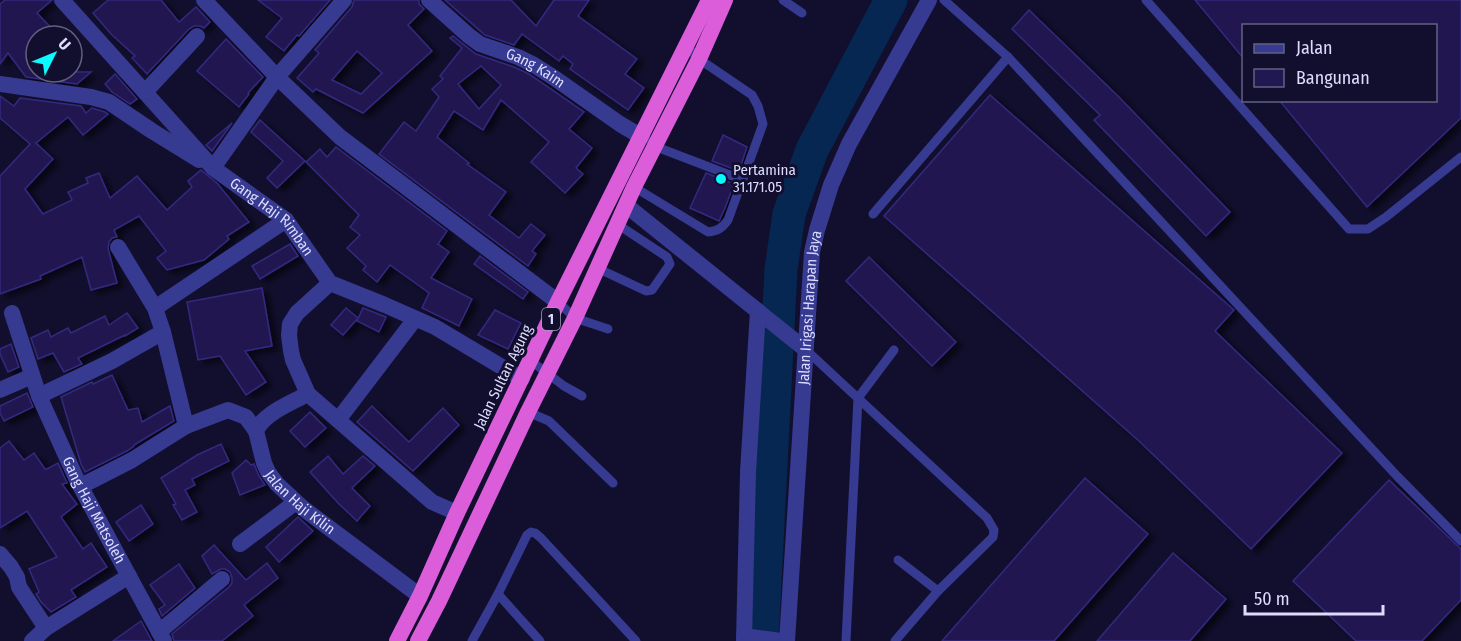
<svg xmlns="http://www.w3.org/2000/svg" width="1461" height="641" font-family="'Fira Sans Condensed',sans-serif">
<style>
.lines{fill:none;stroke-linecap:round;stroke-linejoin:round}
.river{stroke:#062751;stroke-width:33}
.building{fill:#201951;stroke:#33297f;stroke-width:1.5;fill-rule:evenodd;filter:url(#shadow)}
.service{stroke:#363a91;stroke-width:9}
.minor{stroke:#363a91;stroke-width:16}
.tertiary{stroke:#363a91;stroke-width:16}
.trunk{stroke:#dc5dda;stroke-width:16}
.poi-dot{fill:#08fbff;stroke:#120f2e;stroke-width:2}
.labels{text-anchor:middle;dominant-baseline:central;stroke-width:6;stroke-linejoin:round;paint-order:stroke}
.shield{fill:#120f2e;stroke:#a09ec0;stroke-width:1.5}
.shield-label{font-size:14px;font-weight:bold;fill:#dddcff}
.street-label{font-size:15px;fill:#dddcff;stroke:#120f2e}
.poi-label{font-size:15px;fill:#dddcff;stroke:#120f2e;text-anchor:start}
</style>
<defs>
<filter id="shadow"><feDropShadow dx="6" dy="4" stdDeviation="3" flood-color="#0009"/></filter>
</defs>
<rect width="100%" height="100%" fill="#120f2e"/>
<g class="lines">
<path class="river" d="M762,641L781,269L789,214L812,150L891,0"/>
</g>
<g class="building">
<path d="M5,0H52L37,13L59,36H36V72H91L77,84L26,77L8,53L0,64V4Z"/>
<path d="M108,0H161L179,22L196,7L210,22L204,28L200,26H194L189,29L147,74L132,58L135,56L111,34L93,13Z"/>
<path d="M258,0H330L299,36L297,35L284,51L266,37L282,18Z"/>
<path d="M354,0H419V4L424,9L408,25L432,51L363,113L316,89L313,92L297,78L319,53L315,50L352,7ZM357,51L382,73L361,94L332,80Z"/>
<path d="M445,0H511L536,26L554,0H589L578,16L637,59L625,74L644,88L628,110L570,69L573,64L563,56L559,61L522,34L514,45L485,35Z"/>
<path d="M1195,0H1461V118L1367,207L1279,100H1436V26H1244V59Z"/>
<path d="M1029,10L1119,97L1230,212L1206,236L1094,120L1100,115L1012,29Z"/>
<path d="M453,36L476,54L514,67L529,74L584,112L569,129L592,148L576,168L583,174L565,193L531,162L549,142L501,100L483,130L454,111L437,137L469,163L467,164L506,192L489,215L519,238L531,224L545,235L532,251L536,254L528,266L379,154L404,122L416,131L439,97L432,89L443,79L440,76L462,48L450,38ZM481,66L501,85L479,109L458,84Z"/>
<path d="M226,39L263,77L248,93L249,94L239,107L197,71Z"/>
<path d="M115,74L137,99L130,104L112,92L105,84Z"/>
<path d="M990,95L1234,310L1215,331L1342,453L1251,549L1139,441L884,216Z"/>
<path d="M0,96L14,106L20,98L81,106L86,113L92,108L105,112L108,114L83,135L68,117L36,143L53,159L25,189L43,214L72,200L68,192L88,183L86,178L99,173L110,198L137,176L167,210L192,187L188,181L201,170L217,183L249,222L227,236L229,239L204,260L167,270L157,258L166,251L139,216L114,230L117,237L112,238L109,242L108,248L117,283L91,290L82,257L40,276L41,279L0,294V176L30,144L0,118Z"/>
<path d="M260,120L305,161L277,188L267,178L283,161L251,132Z"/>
<path d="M232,123L212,151L206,145Z"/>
<path d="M723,135L747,147L739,171L712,161Z"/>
<path d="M336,147L447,231L438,244L449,252L431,278L472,299L459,326L422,308L429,293L390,265L377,282L363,270L366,266L347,248L360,235L350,227L359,215L306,162L320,149L327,157Z"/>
<path d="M706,173L734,184L725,208L719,221L690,208Z"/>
<path d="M290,244L298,256L260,279L252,266Z"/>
<path d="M480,256L528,292L523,299L474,264Z"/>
<path d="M869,257L956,342L932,366L846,281Z"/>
<path d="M262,288L272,346L245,351L266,382L246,395L220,356L198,360L187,302Z"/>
<path d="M346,308L358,318L343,335L331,325Z"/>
<path d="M363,308L386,317L379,332L357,321Z"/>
<path d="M495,310L521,323L508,349L478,335Z"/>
<path d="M127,313L138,328L125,336V335L78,358L82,364L64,372L53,353L38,359L31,338L48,330L51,337L68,328L71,333L105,316L109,325Z"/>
<path d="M11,344L19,367L8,372L0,354V349Z"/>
<path d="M112,375L128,410L138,408L142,422L170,406L174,421L134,445V446L127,451L85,472L81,464L61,397L92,382L93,384Z"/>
<path d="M27,393L33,407L4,421L0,413V406Z"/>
<path d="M372,406L409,442L443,408L459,425L413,471L357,422Z"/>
<path d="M310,412L326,428L305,447L290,431Z"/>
<path d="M9,441L24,460L34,453L45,469H47L58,463L67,483L62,484L77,504L61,517L83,549L91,543L107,567L71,590L76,597L51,612L41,602L36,594L39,592L29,569L57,557L27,511L0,528V448Z"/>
<path d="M221,444L229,461L192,479L195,485L185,490L197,512L182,520L173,505L176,504L161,478L197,455Z"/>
<path d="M328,456L343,474L363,456L375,466L352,488L370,506L357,521L338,503L310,472Z"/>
<path d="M246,460L251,465L254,464L259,476L265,485L240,495L232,473Z"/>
<path d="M1085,478L1148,534L1062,632L1054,641H942Z"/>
<path d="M1389,480L1461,549V600L1422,641H1356L1293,581Z"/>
<path d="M141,505L153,524L129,541L116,522Z"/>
<path d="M298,517L313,531L279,562L266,547Z"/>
<path d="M214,545L246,580L267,563L278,578L244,605L253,616L222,641H174L172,634L229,587L232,583V578L230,572L225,569H221L212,574L202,556Z"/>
<path d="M1173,553L1226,599L1190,641H1097Z"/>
<path d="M179,564L195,588L162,616L159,609L165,605L150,585Z"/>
<path d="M141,621L152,641H113Z"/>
</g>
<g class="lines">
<g class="service">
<path d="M783,0L802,13"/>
<path d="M944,0L1008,57L1397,476L1461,541"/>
<path d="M1146,0L1349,229H1368L1386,217L1461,157"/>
<path d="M654,146L743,180"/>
<path d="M634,187L708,232C718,231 722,228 728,220L763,124L758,106L752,95L699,59L687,47"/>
<path d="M873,214L1008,57"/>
<path d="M597,268L646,291L652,290L670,264L667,257L617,224"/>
<path d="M558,302L575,318L608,329"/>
<path d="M805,349L987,518L994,530L993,537L938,591L895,641"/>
<path d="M531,361L564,386L582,396"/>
<path d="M528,412L549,421L613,483"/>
<path d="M898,560L938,591"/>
<path d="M498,594L540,641"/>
<path d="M472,641L498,594L527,535L531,532L535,533L541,538L636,641"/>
<path d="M846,641L858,398L894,350"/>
</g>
<g class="minor">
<path id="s1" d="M62,0L213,168L286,220L330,283L385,305L435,327L522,379"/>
<path d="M204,0L277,77L340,137L558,302"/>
<path id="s2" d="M429,0L469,36L480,44L518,57L534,65L553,77L620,124L642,137"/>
<path d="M0,84L91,97L109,102L152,131L199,160"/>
<path d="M145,92L197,36"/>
<path d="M213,168L277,77L344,0"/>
<path d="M627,206L805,349"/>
<path d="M330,283L297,313L290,324L289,335L291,351L293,360L308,394L432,502L457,513"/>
<path d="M155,308L286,220"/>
<path id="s3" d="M12,313L39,396L77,480L164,641"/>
<path d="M163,332L186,426"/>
<path d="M0,390L32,376"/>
<path id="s4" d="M308,394C292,402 263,414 256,431L264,463L268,472L277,484L304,509L420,596"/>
<path d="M39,396L112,361L163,332L155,308L118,247"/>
<path d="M338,420L415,319"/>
<path d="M81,486L132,460L186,426L228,410L246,417L256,431"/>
<path d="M240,544L296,502"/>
<path d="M0,554L11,567L17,577L19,587L46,628L129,576"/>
<path d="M159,632L222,579"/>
<path d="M744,636L781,641"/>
<path d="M32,641L46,628"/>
<path d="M744,641L748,472L758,311"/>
</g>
<path class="tertiary" id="s5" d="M787,641L812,252L817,230L831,185L849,144L929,0"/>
<g class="trunk">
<path d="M397,641L420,596L457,513L558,302L709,0"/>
<path d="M418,641L439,601L528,412L575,318L634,187L699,59L725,0"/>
</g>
</g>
<circle class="poi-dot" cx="721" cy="179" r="6"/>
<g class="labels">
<rect class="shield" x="542" y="308" width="18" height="22" rx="4.5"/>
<g class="shield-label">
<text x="551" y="319">1</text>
</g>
<g class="street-label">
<text stroke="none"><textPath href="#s2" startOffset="128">Gang Kaim</textPath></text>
<text stroke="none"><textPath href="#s1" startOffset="303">Gang Haji Rimban</textPath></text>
<text stroke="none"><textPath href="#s5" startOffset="334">Jalan Irigasi Harapan Jaya</textPath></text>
<text transform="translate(503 377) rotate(-64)">Jalan Sultan Agung</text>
<text stroke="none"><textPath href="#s4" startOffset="152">Jalan Haji Kilin</textPath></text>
<text stroke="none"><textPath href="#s3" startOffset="214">Gang Haji Matsoleh</textPath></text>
</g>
<g class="poi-label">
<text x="733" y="170">Pertamina<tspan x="733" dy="17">31.171.05</tspan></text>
</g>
</g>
<rect x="1242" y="24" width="195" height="78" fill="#120f2e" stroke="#636182" stroke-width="1.5"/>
<rect x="1254" y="44" width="30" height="9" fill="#363a91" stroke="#636182" stroke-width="1.5"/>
<text x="1296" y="54" font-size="18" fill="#dddcff">Jalan</text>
<rect x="1254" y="69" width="30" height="18" fill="#201951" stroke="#636182" stroke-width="1.5"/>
<text x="1296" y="84" font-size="18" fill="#dddcff">Bangunan</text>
<g transform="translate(54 54) rotate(47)"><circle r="28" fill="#120f2e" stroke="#636182" stroke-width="1.5"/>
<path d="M0-4.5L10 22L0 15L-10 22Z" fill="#08fbff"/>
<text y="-9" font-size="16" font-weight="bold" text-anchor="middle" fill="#dddcff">U</text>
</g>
<path d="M1245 605v9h138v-9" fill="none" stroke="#dddcff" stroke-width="3"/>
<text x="1254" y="605" font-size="18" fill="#dddcff" stroke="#120f2e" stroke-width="4.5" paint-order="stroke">50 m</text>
</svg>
